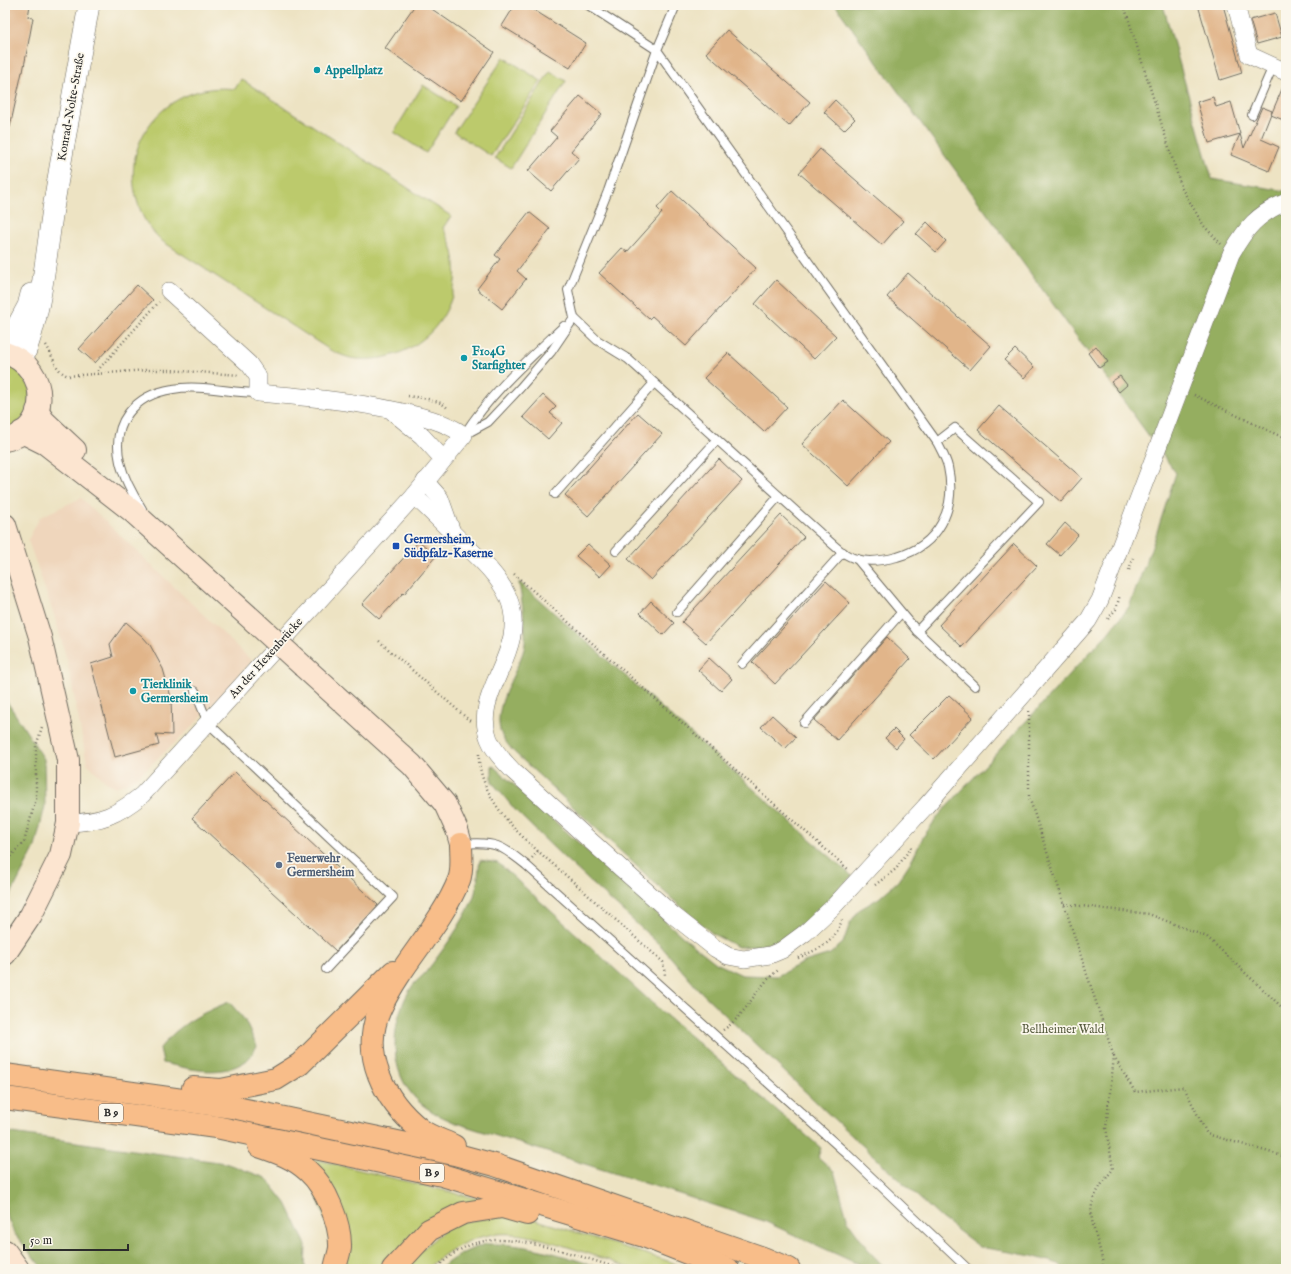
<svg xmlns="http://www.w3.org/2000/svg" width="1291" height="1274" font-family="'IM FELL English',serif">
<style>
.built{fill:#efd6bc}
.green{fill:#bcca6c;stroke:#747a4c}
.forest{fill:#95ae60;stroke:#606c46}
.building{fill:#e1b58a}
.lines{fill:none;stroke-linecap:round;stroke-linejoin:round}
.service-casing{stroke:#6f6b60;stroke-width:10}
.minor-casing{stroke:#6f6b60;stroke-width:18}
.tertiary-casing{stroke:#6f6b60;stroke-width:22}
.secondary-casing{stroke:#6f6b60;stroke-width:24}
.trunk-casing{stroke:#6f6b60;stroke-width:24}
.path{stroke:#6f6b60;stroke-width:2.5;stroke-dasharray:1 3;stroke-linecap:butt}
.service{stroke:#fff;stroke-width:8}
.minor{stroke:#fff;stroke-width:17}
.tertiary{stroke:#fff;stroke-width:21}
.secondary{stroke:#fce5d0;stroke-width:22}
.trunk{stroke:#f8bd89;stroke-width:22}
.secondary-bridge-casing{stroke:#6f6b60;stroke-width:24;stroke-linecap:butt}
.secondary-bridge{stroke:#fce5d0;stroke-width:22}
.culture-dot{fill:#0f9aa8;stroke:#fbf7ec;stroke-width:1.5}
.transit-dot{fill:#1a4fb4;stroke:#fbf7ec;stroke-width:1.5}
.service-dot{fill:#5c6f8a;stroke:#fbf7ec;stroke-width:1.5}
.labels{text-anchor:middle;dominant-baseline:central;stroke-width:3.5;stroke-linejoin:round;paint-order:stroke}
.shield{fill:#fbf7ec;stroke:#696865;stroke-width:1}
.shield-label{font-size:11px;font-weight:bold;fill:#2b2b2b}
.culture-label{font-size:12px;font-weight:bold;fill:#0d838f;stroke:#fbf7ec;text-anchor:start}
.street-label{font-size:12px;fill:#2b2b2b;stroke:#fbf7ec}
.transit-label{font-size:12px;font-weight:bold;fill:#164399;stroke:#fbf7ec;text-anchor:start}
.service-label{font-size:12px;font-weight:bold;fill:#4e5e75;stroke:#fbf7ec;text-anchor:start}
.park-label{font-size:12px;fill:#565b3e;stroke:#fbf7ec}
</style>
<rect width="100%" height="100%" fill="#fbf7ec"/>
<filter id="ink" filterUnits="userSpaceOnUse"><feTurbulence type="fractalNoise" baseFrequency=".025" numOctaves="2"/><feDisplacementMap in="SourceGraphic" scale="8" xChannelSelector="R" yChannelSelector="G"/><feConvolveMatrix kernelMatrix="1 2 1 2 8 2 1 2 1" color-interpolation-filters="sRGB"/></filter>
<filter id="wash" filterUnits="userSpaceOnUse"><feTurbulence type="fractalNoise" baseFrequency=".012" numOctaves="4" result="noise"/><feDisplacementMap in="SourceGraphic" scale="16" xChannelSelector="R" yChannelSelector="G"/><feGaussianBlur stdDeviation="0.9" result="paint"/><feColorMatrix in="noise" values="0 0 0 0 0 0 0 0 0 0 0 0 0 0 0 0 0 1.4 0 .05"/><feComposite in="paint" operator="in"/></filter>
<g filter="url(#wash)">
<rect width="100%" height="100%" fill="#ede3c3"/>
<path class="built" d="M81,498L252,661L190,729L135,779L116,787L106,782L87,763L67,660L55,618L28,540L40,517Z"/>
<g class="green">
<path d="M504,57L541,81L491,156L454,132Z"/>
<path d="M550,71L566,81L511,168L495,158Z"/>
<path d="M241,79L451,216L443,228C480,290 430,364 359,359C349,359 339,354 330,350L162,241C153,232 144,222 140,209C114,144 167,80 235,89Z"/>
<path d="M423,85L456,106L426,153L394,132Z"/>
<path d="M5,362L15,367L30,387C28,410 29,420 5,430Z"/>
<path d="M302,1156L483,1200L385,1269H343Z"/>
<path d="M518,1214L671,1262L686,1269C670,1269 653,1271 637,1269C625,1268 611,1260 599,1257C526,1234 490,1214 426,1269H399L453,1223Z"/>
</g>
<g class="forest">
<path d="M835,5H1163L1212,179L1286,191V1269H1064L1059,1264L1032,1256L980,1247L941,1218L836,1121L698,989L661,946L561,855L516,811L492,782V765L683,937L716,963L742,975L777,976L804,962L830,954L843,943L850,923L859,910L879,898L898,881L913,858L923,837L939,815L1108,633L1129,607L1154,541L1176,473Z"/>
<path d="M519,582L852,876L807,922L783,939L760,946L738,947L713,934L671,898L513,751C509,746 505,741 502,736C490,709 517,674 524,649C528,635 521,597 519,582Z"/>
<path d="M6,700L44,759L45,806L35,847L5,906Z"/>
<path d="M480,860L498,863L661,1011L821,1148L818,1157L834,1171L848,1221L870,1252L886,1269H869L764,1221L456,1123C439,1116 422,1108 411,1093C387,1064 392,1015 413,985C417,980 422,977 426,972C443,950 461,926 472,901C478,888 478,873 480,860Z"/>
<path d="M229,1002L244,1019L257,1046C254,1050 250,1058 246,1061C220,1078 191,1069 163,1063L160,1048C178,1025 201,1013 229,1002Z"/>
<path d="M5,1132L225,1163L266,1178L286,1203L306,1245L305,1269H43L14,1233L5,1212Z"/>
<path d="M486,1244C529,1243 564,1256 604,1269H440C454,1256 468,1250 486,1244Z"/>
</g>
<g id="blocks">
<g class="building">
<path d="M8,5H30L28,17L33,18L23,72H22L10,127H5V23Z"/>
<path d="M415,5H426L494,52L461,101L385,48Z"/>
<path d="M515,5H526L586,43L570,68L502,26Z"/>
<path d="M1198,5H1223L1242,73L1220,80Z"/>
<path d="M1275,13L1282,37L1257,44L1250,20Z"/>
<path d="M727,30L810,102L789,126L706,53Z"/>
<path d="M1285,82H1286V121L1271,115Z"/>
<path d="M580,96L602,114L571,151L579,158L551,191L528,171L557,137L550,131Z"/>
<path d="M1213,97L1216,107L1231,102L1240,134L1209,143L1197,102Z"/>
<path d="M835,100L855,119L844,130L824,112Z"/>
<path d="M1262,107L1272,111L1261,139L1279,147L1269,171L1231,155L1240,134L1244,148Z"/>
<path d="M820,149L903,221L882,245L799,173Z"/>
<path d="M672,191L756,268L686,346L652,316L649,319L599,273L622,248L627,252L662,213L657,208Z"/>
<path d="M529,212L550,229L517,271L526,279L502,309L477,289L500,259L495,255Z"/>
<path d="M927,222L946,241L936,252L916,234Z"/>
<path d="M908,273L991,346L970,370L887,297Z"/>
<path d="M776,280L836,336L814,359L755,304Z"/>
<path d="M137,285L153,300L95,363L79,349Z"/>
<path d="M1096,346L1108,362L1099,368L1088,353Z"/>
<path d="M1015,349L1034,367L1024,378L1004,360Z"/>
<path d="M728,353L787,407L764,432L704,378Z"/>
<path d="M1120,376L1127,385L1119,392L1111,382Z"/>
<path d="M543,395L556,407L550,413L562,423L548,439L523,417Z"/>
<path d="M843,400L889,442L848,486L802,444Z"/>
<path d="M999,406L1082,478L1061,502L978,430Z"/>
<path d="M638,413L662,434L588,516L565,495Z"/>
<path d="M719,459L742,481L651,580L628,559Z"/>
<path d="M781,515L804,537L706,643L682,622Z"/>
<path d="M1065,523L1078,535L1060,555L1047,544Z"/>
<path d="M419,541L436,556L404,594L403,593L379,619L362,604Z"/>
<path d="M588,544L611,565L600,577L576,556Z"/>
<path d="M1014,544L1037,566L962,647L939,625Z"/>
<path d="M826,581L850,603L775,684L752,662Z"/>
<path d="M651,601L674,623L663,635L640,613Z"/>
<path d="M126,622L143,637L150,645L163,669L171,697L172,735L156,734L159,745L115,757L91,664L113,657L110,644Z"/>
<path d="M887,637L910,659L837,740L814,720Z"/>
<path d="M709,658L732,679L721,691L698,670Z"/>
<path d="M949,695L973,717L934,759L909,735Z"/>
<path d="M772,715L796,737L785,749L761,727Z"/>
<path d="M894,729L904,739L896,748L885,738Z"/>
<path d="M235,772L378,905L336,951L192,818Z"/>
</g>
</g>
</g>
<g filter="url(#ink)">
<use href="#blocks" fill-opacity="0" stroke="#6f6b60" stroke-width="1"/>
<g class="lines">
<g class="service-casing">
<g id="service">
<path d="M588,5L657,50L937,442C941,450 946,458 948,467C957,509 939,545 897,557C885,560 869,563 857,559C843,556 831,542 820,533L628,359L597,340L574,318L568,290L608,191L657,50L676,5"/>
<path d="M1252,115L1273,66"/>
<path d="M464,435L488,422L520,388L551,352L574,318"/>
<path d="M464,435C491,392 528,360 564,326"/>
<path d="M555,494L654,383"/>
<path d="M142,509C133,495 124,479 120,462C111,423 134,395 173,389C200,384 230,393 258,393"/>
<path d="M616,551L717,440"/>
<path d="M857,559L917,631L975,686"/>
<path d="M677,612L779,496"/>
<path d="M917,631L1039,502L955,428L937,442"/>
<path d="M742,664L843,552"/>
<path d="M195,691L208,723L393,897L326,969"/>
<path d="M804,723L901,613"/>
<path d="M462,844C495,841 501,845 526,865L847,1154L968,1269"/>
</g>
</g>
<g class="minor-casing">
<g id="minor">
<path d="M1236,5L1249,55L1286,72"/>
<path d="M393,412L422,436L443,459"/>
<path d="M425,481L440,498L451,529"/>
<path d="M414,496C428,508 441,522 455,535C474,554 497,572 508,597C531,651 470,692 489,739C494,752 504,761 513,771L673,915L716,949L728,956L744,959L770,955L782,950L805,933L833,907L925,807L1088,621L1100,600L1231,254C1246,228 1257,214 1286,202"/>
<path d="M68,823C101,822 117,815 142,795L414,496L464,435C444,421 421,416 398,411C352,401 305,397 258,393V377L249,364L169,291"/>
</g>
</g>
<g class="tertiary-casing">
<g id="tertiary">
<path d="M5,349L28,306L31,294"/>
<path d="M22,361C42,312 45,261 53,209C64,141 77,73 89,5"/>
</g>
</g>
<g class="secondary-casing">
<g id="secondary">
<path d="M5,353C52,367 50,432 5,440"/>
<path d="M37,411L44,421L75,450"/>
<path d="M22,432L46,444L132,511L256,623"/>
<path d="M5,525L40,637L68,760V823L61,855L31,915L5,954"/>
<path d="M304,667L412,765L445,804L457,830L461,844"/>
<path d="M5,1251L18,1269"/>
</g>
</g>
<g class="trunk-casing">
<g id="trunk">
<path d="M5,1075L232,1107L454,1154L495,1165L763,1258L789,1269"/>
<path d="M193,1088L221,1090L276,1079L300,1064L393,972"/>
<path d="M5,1098L216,1127L442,1175L644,1236L728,1269"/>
<path d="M259,1146C277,1152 294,1158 308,1171C326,1187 341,1224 340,1248C339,1255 336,1262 335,1269"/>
<path d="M454,1146C444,1141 430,1137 421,1130C384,1101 359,1053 381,1007C402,962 440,927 459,880C463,870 461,854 461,844"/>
<path d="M393,1269L429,1230L463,1213L502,1207L527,1214"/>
</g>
</g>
<g class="path">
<path d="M1124,5L1182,189L1204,226L1221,244"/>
<path d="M46,345C54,357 54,370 68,376L146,370H169L239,375"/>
<path d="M98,375V370L159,302"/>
<path d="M1194,395L1286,439"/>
<path d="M408,396C420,398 441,399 448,409"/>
<path d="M1129,570L1133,558"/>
<path d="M514,574L849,870"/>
<path d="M1108,619L1116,609L1120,595"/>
<path d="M379,641L470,721"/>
<path d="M1029,711V797L1114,1057"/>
<path d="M479,754C478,769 485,787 493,800C509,828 538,851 562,872C596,902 629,932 663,962L665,975"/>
<path d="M532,858L538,851"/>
<path d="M5,862L24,842L36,799V746L42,727"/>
<path d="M875,885L896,869L912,846"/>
<path d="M1064,904L1149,914L1207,937L1286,1011"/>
<path d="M798,958C820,948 834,944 842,920"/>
<path d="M723,1030C748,1014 756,985 780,969"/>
<path d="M435,1269C450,1255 465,1244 485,1241C522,1235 585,1258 621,1269"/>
<path d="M1103,1269C1103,1249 1088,1224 1092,1205C1095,1191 1105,1180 1113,1169L1106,1128L1114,1057L1135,1092L1184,1087L1207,1134L1286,1157"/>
</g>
<use href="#service" class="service"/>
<use href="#minor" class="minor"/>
<use href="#tertiary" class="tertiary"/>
<use href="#secondary" class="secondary"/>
<use href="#trunk" class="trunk"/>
<g class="secondary-bridge-casing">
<path id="secondary-bridge" d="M256,623L304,667"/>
</g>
<use href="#secondary-bridge" class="secondary-bridge"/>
</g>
</g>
<g class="culture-dot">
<circle cx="317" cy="70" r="4"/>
<circle cx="464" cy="358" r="4"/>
<circle cx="133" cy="691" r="4"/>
</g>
<rect class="transit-dot" x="392" y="542" width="8" height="8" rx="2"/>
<circle class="service-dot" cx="279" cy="865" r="4"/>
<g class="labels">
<g class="shield">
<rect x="99" y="1104" width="24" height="18" rx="3"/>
<rect x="420" y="1164" width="24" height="18" rx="3"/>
</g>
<g class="shield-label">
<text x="111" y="1113">B 9</text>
<text x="432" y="1173">B 9</text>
</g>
<g class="culture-label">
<text x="325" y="70">Appellplatz</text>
<text x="472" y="351">F104G<tspan x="472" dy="14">Starfighter</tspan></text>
<text x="141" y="684">Tierklinik<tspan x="141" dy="14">Germersheim</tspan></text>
</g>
<g class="street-label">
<text transform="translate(71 107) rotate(-80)">Konrad-Nolte-Straße</text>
<text transform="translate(266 658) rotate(-48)">An der Hexenbrücke</text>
</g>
<g class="transit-label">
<text x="404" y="539">Germersheim,<tspan x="404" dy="14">Südpfalz-Kaserne</tspan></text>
</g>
<g class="service-label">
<text x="287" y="858">Feuerwehr<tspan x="287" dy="14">Germersheim</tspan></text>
</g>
<g class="park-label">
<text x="1063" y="1029">Bellheimer Wald</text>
</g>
</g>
<rect width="1291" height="1274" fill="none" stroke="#fbf7ec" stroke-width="20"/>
<path d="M24 1244v6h104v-6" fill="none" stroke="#2b2b2b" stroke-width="2"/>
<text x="30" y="1244" font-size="12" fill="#2b2b2b" stroke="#fbf7ec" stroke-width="3" paint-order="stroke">50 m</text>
</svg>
